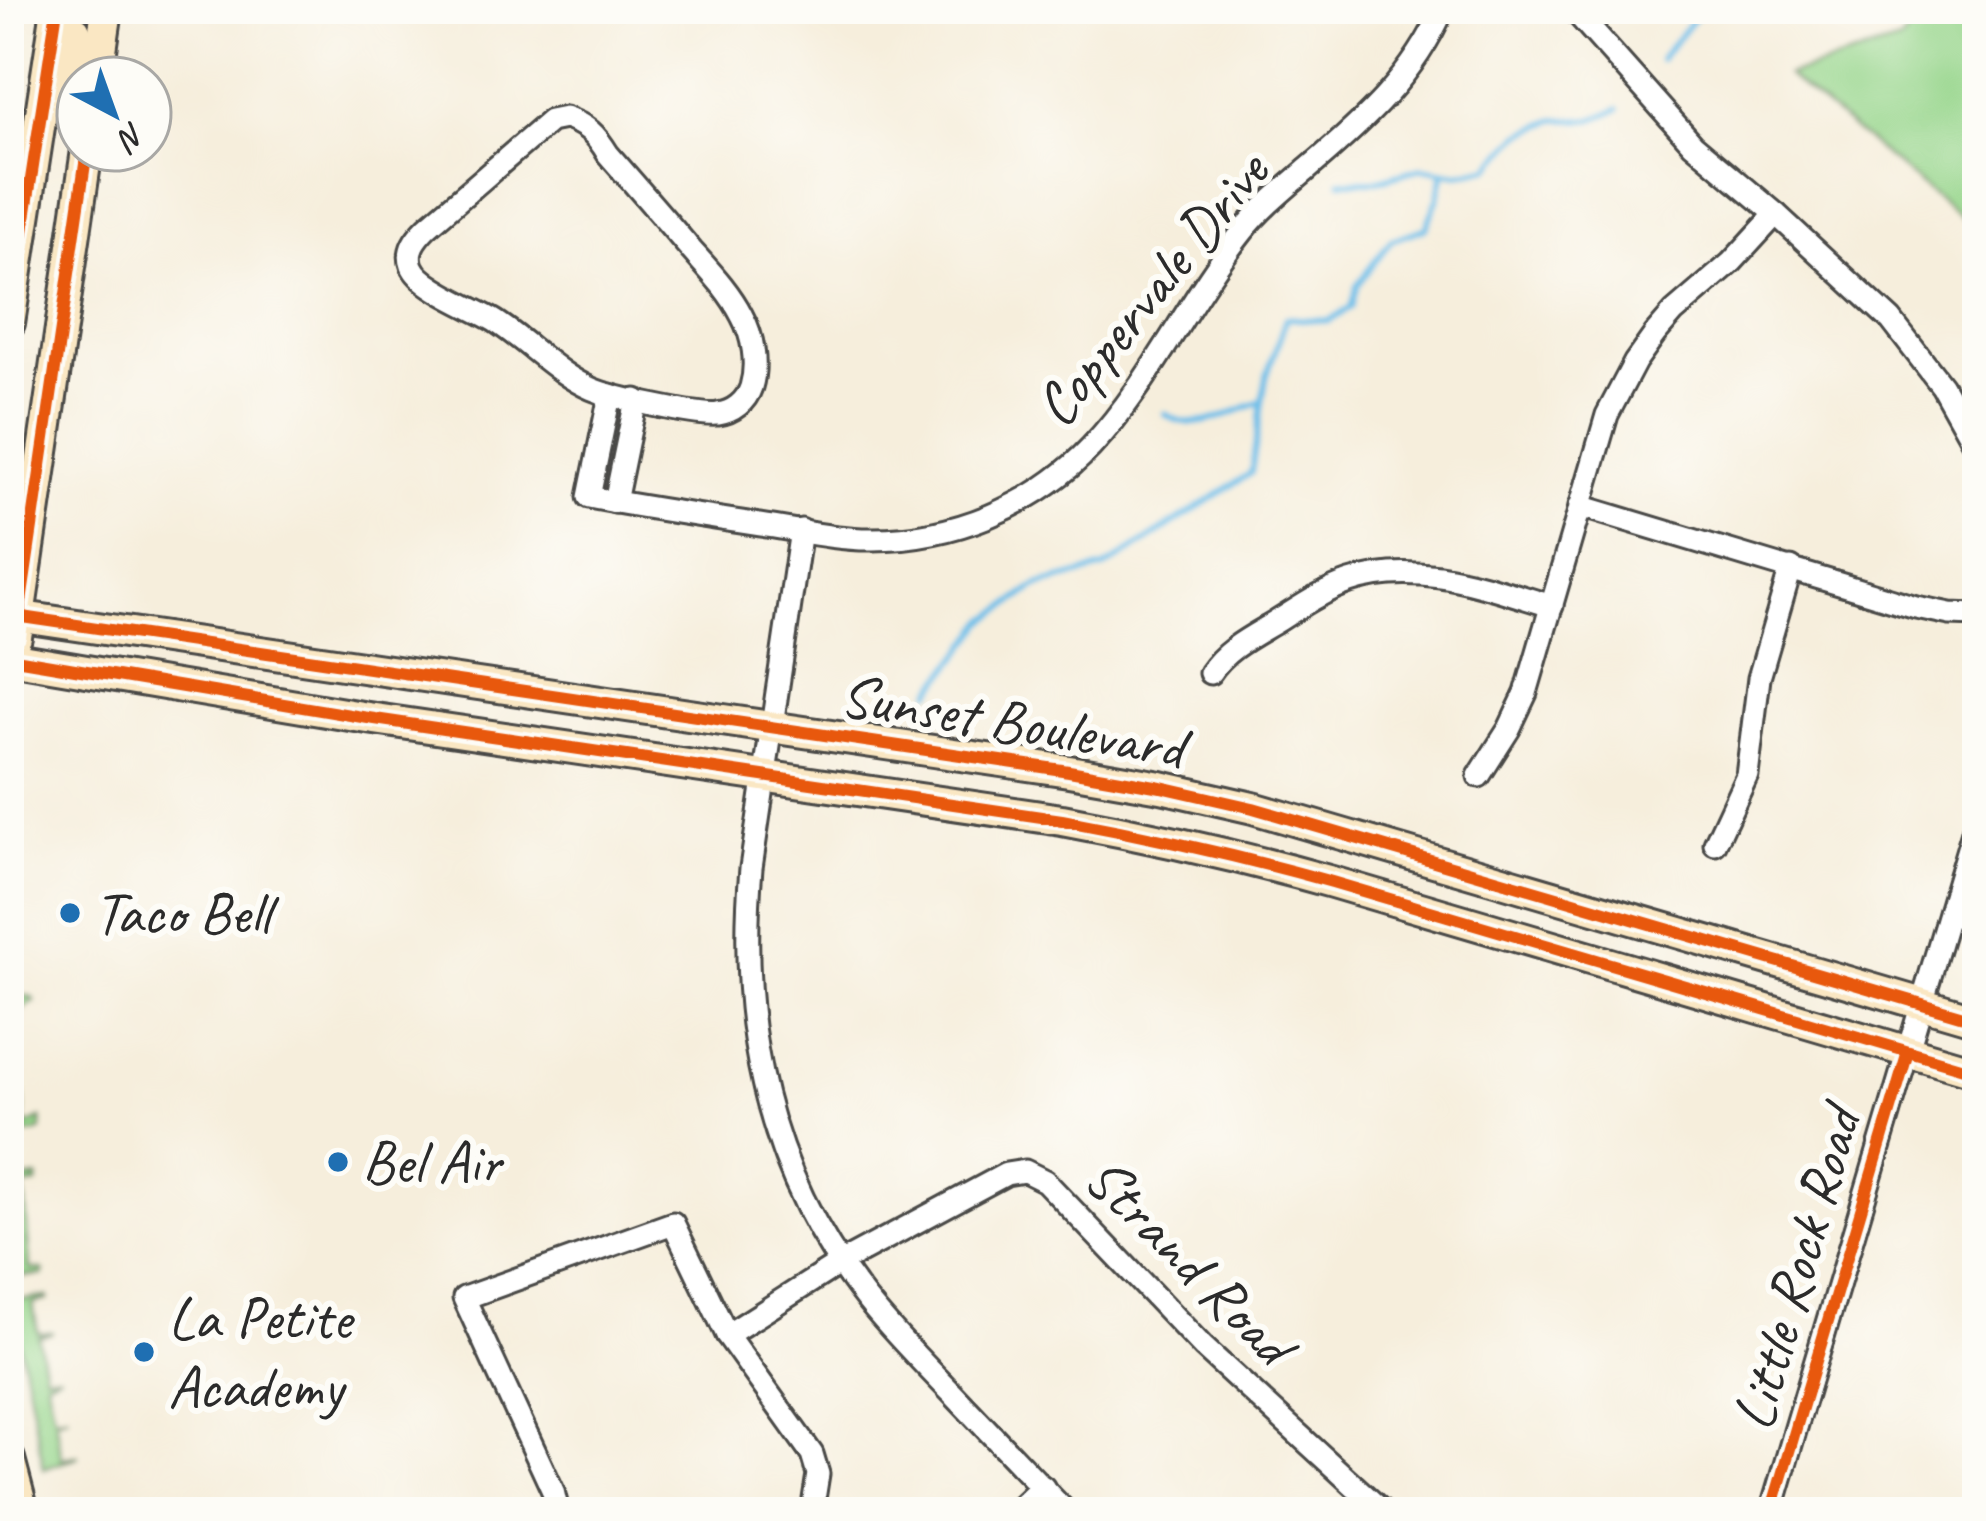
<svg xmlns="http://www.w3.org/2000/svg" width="1986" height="1521" font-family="Caveat,sans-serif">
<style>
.green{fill:#96d58b;stroke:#60805b;stroke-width:3}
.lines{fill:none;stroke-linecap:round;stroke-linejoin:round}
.stream{stroke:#6ebfe9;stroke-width:6}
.minor-casing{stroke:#494846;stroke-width:27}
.tertiary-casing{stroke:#494846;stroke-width:30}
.secondary-casing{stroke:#494846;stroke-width:36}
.minor{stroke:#fff;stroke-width:21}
.tertiary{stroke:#fff;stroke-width:24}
.secondary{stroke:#fae7c3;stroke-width:30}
.cycleway-casing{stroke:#fdfcf7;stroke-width:20}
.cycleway{stroke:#e8590c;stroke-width:12}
.poi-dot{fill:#1f6fb2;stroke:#fdfcf7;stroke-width:4.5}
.labels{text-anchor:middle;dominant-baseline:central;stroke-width:12;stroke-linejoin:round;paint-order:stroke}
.street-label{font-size:60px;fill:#2b2b2b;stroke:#fdfcf7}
.poi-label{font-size:60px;fill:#2b2b2b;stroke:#fdfcf7;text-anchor:start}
</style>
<rect width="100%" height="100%" fill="#fdfcf7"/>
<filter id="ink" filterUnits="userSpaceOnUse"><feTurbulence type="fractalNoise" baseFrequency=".00833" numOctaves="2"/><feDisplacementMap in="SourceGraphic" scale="24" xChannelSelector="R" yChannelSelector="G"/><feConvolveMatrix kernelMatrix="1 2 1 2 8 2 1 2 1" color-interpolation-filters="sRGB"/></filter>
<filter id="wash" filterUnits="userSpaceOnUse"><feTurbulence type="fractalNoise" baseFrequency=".004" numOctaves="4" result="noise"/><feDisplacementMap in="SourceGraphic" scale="48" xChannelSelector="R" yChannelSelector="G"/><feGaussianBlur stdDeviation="2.7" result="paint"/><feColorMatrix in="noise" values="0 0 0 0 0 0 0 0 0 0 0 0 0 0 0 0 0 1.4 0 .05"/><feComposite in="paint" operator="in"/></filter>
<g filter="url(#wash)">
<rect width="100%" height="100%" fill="#f6eedc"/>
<g class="green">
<path d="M1926,9H1977V231L1787,75L1900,42Z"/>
<path d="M9,994L32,997L34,1001L18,1013L25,1126L41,1119L42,1129L36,1133L9,1135Z"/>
<path d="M38,1178L37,1184L24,1186L30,1269L42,1270L44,1272L42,1275L9,1277V1181Z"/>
<path d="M47,1297V1300L33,1303L38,1333L53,1332L38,1337L45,1374H60L46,1380L54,1416L68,1415L55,1420L62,1458L79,1456L44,1469L12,1307L16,1304L11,1301Z"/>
</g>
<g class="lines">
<g class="stream">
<path d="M1660,59L1702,9"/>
<path d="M1341,181H1375L1422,168L1459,174L1490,167L1520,135L1555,120H1591L1619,109"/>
<path d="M1165,414C1198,436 1229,411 1262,402"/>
<path d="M932,691L985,622L1037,586L1105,568L1251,473L1266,378L1286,318L1328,321L1351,307L1357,285L1391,240L1426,228L1438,198L1444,172"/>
</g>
</g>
</g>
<g filter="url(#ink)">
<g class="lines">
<g class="minor-casing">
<g id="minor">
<path d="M1573,9L1693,144L1776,214L1891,320L1942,386L1977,449"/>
<path d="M565,118C587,125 596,134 608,154C636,186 664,218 692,251C710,271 730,292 742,316C753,336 758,364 751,387C746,402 733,412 718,414C700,417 610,397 592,389C557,374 528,342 495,321C474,308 421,288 412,266C406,250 416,238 427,227L550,121Z"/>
<path d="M610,395L589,497C646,508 703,516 760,525C796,530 833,539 869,539C951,540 1034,507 1091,447C1151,383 1188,300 1243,231C1262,207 1286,188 1309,168C1364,121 1414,76 1443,9"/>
<path d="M615,502L636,400"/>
<path d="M1580,506L1916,607L1950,614L1977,615"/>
<path d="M801,530L751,868C737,1025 766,1172 866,1299C892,1332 922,1362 952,1393C990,1433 1028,1473 1066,1512"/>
<path d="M1210,673C1226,649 1251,637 1276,622C1300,607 1323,591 1350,582C1418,559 1487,587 1552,606"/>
<path d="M1479,776L1509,729L1526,693L1607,415L1635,362L1655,334L1674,312L1731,263L1776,214"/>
<path d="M1715,844L1747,775L1759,678L1791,568"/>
<path d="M727,1335L840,1263L1006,1174L1025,1171L1045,1181L1203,1347L1383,1512"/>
<path d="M558,1512L553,1491L464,1298L673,1223L727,1335L812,1454L818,1474L812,1512"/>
<path d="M1771,1512L1977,818"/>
</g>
</g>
<g class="tertiary-casing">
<path id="tertiary" d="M1017,1512L1042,1488"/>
</g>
<g class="secondary-casing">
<g id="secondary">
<path d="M55,23L75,31C85,61 66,93 78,122"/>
<path d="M97,78L107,9"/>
<path d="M9,323L57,9"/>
<path d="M9,615L1069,771L1161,787L1253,808L1977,1020"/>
<path d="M16,637L87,150"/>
<path d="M9,658L368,718L1062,820C1154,837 1243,857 1332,882L1977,1072"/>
<path d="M9,1459L23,1512"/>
</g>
</g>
<use href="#minor" class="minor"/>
<use href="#tertiary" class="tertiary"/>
<use href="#secondary" class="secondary"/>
<g class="cycleway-casing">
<g id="cycleway">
<path d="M9,323L57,9"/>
<path d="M9,615L1069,771L1161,787L1253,808L1977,1020"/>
<path d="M16,637L87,150"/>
<path d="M9,658L368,718L1062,820C1154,837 1243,857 1332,882L1977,1072"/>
<path d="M1771,1512L1908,1052"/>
</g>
</g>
<use href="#cycleway" class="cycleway"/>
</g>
</g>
<g class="poi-dot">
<circle cx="70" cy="913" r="12"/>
<circle cx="338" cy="1162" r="12"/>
<circle cx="144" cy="1352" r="12"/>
</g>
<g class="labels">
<g class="street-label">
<text transform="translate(1151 289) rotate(-51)">Coppervale Drive</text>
<text transform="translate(1012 721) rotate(9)">Sunset Boulevard</text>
<text transform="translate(1189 1260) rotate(45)">Strand Road</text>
<text transform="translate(1796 1269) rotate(-74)">Little Rock Road</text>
</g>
<g class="poi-label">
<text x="94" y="913">Taco Bell</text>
<text x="362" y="1162">Bel Air</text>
<text x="168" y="1318">La Petite<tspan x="168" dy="69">Academy</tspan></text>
</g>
</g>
<rect width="1986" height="1521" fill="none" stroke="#fdfcf7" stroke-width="48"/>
<g transform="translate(114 114) rotate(139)"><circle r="57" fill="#fdfcf7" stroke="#a9a8a5" stroke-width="3"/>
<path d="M0-9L21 45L0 30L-21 45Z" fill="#1f6fb2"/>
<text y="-18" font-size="33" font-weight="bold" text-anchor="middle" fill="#2b2b2b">N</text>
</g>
</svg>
